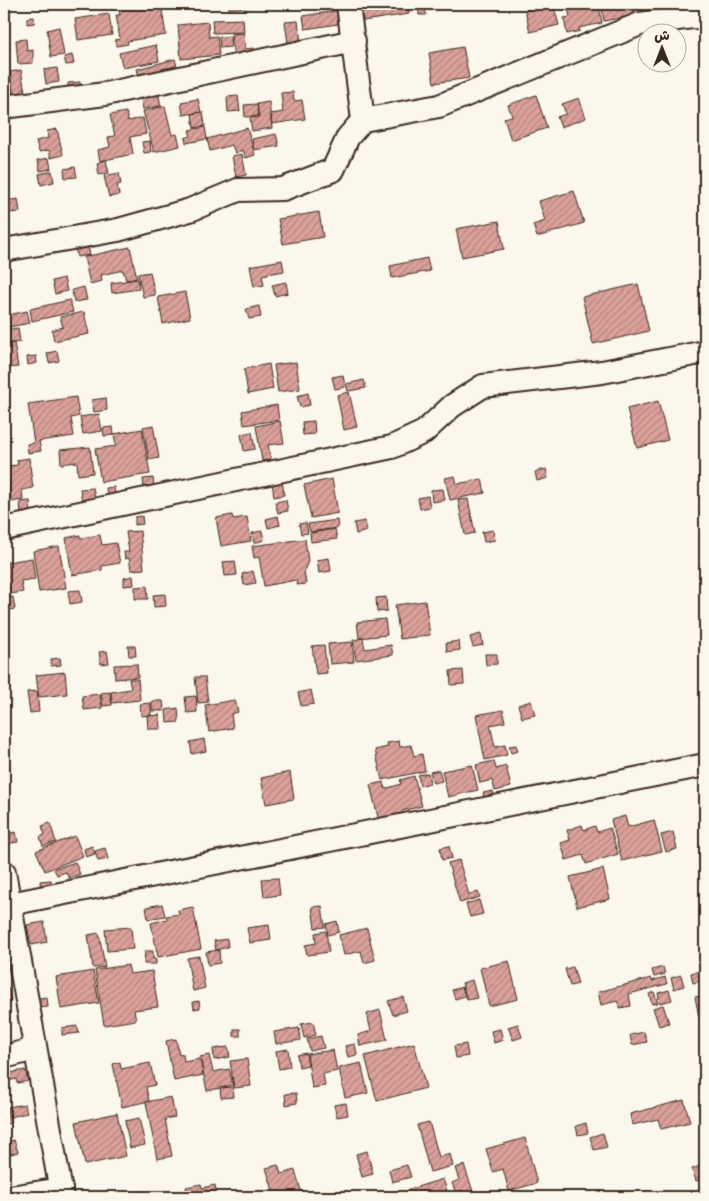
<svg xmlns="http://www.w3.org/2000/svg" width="709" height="1201" font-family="Mynerve,'Playpen Sans Arabic',sans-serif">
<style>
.building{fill:url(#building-hatch);stroke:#3b2a1e}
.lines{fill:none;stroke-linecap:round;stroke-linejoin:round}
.street-casing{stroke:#3b2a1e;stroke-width:26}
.street{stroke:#fbf7ec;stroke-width:22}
</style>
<defs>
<pattern id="building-hatch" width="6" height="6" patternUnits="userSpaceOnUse" patternTransform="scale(1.25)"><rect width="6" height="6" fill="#dba19a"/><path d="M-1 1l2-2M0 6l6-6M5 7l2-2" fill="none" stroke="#b3837d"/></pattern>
</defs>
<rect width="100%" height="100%" fill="#fbf7ec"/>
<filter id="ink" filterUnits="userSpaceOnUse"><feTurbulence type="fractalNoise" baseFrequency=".02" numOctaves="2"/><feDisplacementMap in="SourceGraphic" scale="10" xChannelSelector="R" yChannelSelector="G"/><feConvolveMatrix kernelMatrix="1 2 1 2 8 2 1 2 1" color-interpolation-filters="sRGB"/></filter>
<g filter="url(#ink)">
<g class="building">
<path d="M127,4H161L166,35L127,41L128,44L116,46L115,40L120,39L116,15H120L118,5Z"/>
<path d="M229,4H259V6L229,9Z"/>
<path d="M360,4H408L409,14L363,21Z"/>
<path d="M418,4H425L426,15H419Z"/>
<path d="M461,4H475V6L462,8Z"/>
<path d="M553,4L559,25L530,32L525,10Z"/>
<path d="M567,4H582L583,9L599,6L602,23L579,28L580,31L567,34L564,18L570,17Z"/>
<path d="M601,4H633L635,15L604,21Z"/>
<path d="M640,4H670L671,7L642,12Z"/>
<path d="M341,10L344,23L305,29L303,16Z"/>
<path d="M109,14L112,35L78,40L75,19Z"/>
<path d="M34,17L35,23L27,24V18Z"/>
<path d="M243,19L244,32L213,33L212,20Z"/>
<path d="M298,21L302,49L289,50L285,22Z"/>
<path d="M208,22L209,37L217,36L219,55L181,59L178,25Z"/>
<path d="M59,27L64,55L51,57L47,30Z"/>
<path d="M244,33L245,49L254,48L255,57L234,59L231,34Z"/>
<path d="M230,36L231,47L220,48L219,37Z"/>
<path d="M26,39L27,51L33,50V63L18,64L16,40Z"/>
<path d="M156,45L159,61L123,68L119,53Z"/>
<path d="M463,47L469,78L434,83L429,53Z"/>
<path d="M72,55L74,64L66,65L64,57Z"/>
<path d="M8,59L13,99L4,100V60Z"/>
<path d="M175,59L178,70L140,80L137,69Z"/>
<path d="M57,68L59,82L46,84L44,70Z"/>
<path d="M21,70L26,97L14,99L10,72Z"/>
<path d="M80,82L81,91L69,92L68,83Z"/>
<path d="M158,92L161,106L143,109L140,95Z"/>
<path d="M293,92L294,101L302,100L305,119L272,124L271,114L283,112L281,93Z"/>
<path d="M536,95L547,128L511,140L504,118L512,116L508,105Z"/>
<path d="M238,96L240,111L228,112L227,97Z"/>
<path d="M579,98L586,118L561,127L557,117L566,114L562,104Z"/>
<path d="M198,99L201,112L183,115L181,102Z"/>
<path d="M269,102L272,128L252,131L250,118L259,117L257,104Z"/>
<path d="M257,104L258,116L245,117L244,105Z"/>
<path d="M165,106L172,135L177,134L180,146L154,152L143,111Z"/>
<path d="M126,112L128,121L143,118L146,134L130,137L133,154L100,161L98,150L110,147L108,137L115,136L110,115Z"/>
<path d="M203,112L205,126L194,128L192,114Z"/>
<path d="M205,127L207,139L186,143L185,138L191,136L189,130Z"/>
<path d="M247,128L255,155L246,158L243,150L235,153L232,145L210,151L207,139Z"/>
<path d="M57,129L63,155L51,158L49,150L39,152L36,141L48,138L47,131Z"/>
<path d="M276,134L279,146L254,150L252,139Z"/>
<path d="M150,141L151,152L144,153L142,142Z"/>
<path d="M242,154L246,175L236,177L232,156Z"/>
<path d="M49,158L51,169L40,171L38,160Z"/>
<path d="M106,160L109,173L99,175L97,163Z"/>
<path d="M75,167L77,177L65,178L64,169Z"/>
<path d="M52,171L54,182L41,185L39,174Z"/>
<path d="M119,173L121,184L117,185L119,195L109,197L104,176Z"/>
<path d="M574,191L584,223L537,237L533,225L545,221L539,201Z"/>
<path d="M18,199L20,212L7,213L6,201Z"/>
<path d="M319,212L323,237L283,244L278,219Z"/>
<path d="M499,221L504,249L462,257L456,229Z"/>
<path d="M87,241L90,255L77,257L74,243Z"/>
<path d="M130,247L137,278L126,280L123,270L101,275L102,281L90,284L84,257Z"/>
<path d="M427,258L430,271L392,278L390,266Z"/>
<path d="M282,260L284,271L262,275L264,285L254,287L250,266Z"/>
<path d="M150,272L155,295L143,297L138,274Z"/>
<path d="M64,278L67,291L55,294L52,281Z"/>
<path d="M138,279L139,289L112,293L111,283Z"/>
<path d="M286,282L288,293L275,296L272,285Z"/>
<path d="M638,284L649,331L593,344L582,297Z"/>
<path d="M84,287L87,300L74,302L72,290Z"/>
<path d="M185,292L190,318L163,324L158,297Z"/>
<path d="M70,300L73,312L32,321L30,309Z"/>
<path d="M259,306L261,317L249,319L246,309Z"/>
<path d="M27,311L30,323L4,328V316Z"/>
<path d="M84,312L89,334L54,341L52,330L63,327L60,317Z"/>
<path d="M18,328L20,342L5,344L4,330Z"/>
<path d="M14,343L18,367L8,368L4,345Z"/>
<path d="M57,351L59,361L49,363L47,353Z"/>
<path d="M36,356L37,363L28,365L27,357Z"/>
<path d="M296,362L300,389L278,392L274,365Z"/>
<path d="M269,364L273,389L248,394L244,369Z"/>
<path d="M343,375L345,387L335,389L332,377Z"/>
<path d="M364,380L366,388L348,391L346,384Z"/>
<path d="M349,392L357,427L344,430L337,395Z"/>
<path d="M308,393L310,405L300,407L297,396Z"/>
<path d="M76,397L79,416L71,418L74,436L39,441L41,451L28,453L27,444L34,443L28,404Z"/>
<path d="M106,398L107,410L94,412L92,400Z"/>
<path d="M658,401L668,440L637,448L627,409Z"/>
<path d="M277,405L279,420L244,425L242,411Z"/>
<path d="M99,414L102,431L83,434L80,417Z"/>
<path d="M280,421L284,443L268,445L271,459L262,461L256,426Z"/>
<path d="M314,421L315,434L303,435L302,422Z"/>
<path d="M153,425L159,458L149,460L143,427Z"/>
<path d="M113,427L114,435L104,436L103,428Z"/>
<path d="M142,429L150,474L101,482L95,449L116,446L114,434Z"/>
<path d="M252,432L255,449L244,451L241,434Z"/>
<path d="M90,447L93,473L78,475L77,462L61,464L60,450Z"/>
<path d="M29,458L33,488L22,490L23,500L11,502L6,466L18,465L17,460Z"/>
<path d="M546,469L548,478L537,481L535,472Z"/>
<path d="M455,476L457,484L482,479L485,493L450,500L445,478Z"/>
<path d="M153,478L154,487L144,488L143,479Z"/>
<path d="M332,479L338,513L311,518L304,485Z"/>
<path d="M282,480L284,495L274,497L272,482Z"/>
<path d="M114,487L115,494L107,495L106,488Z"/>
<path d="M93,488L95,500L82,501L80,489Z"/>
<path d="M443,489L445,500L432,502L431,490Z"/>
<path d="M428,496L430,507L420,509L418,498Z"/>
<path d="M468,499L475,533L465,535L458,500Z"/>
<path d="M286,500L288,511L278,513L275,502Z"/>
<path d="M30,501L31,513L21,514L20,502Z"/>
<path d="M232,515L233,519L247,517L251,541L221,546L216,518Z"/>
<path d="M142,516L143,524L135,525V517Z"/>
<path d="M278,516L280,525L268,528L266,519Z"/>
<path d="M337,520L338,528L310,532L308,524Z"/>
<path d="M365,521L367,531L356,534L354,523Z"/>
<path d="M306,523L308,533L301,534L299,524Z"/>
<path d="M335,529L337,539L311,542L310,533Z"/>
<path d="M493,530L495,540L484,542L482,532Z"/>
<path d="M140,531L144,569L131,570L129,558L125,559L124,552H129L126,532Z"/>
<path d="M262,531L264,540L254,543L252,533Z"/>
<path d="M80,535V538L100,535L102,545L116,543L120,563L102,566V570L72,575L66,538Z"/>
<path d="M305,539L308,561L304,571L306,584L297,585L296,580L264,586L259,557L254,558L252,546Z"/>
<path d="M59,546L66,588L39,592L33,551Z"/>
<path d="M32,558L35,579L21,581L23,592L4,595V567L8,566L7,562Z"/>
<path d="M329,558L331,571L319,573L317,560Z"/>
<path d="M235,561L237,575L225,576L223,562Z"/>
<path d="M253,571L256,583L244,585L242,574Z"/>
<path d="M133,576L134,585L124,586V578Z"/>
<path d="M147,586L148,599H135V587Z"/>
<path d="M80,590L82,602L70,604L68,591Z"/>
<path d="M165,594L166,606L154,607L153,595Z"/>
<path d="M13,597L15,609L4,611V598Z"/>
<path d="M386,597L387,611L377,612L376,598Z"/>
<path d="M425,601L430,635L400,639L395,605Z"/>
<path d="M385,619L387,635L359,638L357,622Z"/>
<path d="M481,634L483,645L473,647L470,637Z"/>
<path d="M363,638L365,649L391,645L393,655L356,660L353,640Z"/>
<path d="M459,641L460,650L447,652L446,643Z"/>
<path d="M352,642L354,662L330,664L328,644Z"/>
<path d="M324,645L327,673L316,674L312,646Z"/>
<path d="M128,646H135L136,656H129Z"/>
<path d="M107,651L109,663L101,664L99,652Z"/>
<path d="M485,654H497V664L486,665Z"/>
<path d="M60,658L61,665L51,666V659Z"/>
<path d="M137,664L138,677L115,679L114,665Z"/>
<path d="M463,670L464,684L451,685L450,671Z"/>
<path d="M65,672L67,694L39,697L36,675Z"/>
<path d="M195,677H205L208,702L198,703Z"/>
<path d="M129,679H138L140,700L112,703L111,692L131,689Z"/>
<path d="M311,690L314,704L301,706L298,693Z"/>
<path d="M37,691L39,712L30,713L27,692Z"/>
<path d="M110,692L112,705L103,706L101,693Z"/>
<path d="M100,694L102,708L84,710L82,696Z"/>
<path d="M196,696L197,712L187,713L185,697Z"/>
<path d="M235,700L238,712L231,714L233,728L209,732L205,705Z"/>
<path d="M152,701H163L164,711H152Z"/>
<path d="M531,701L535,715L522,718L518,705Z"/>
<path d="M151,703V715L141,716L140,704Z"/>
<path d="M178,708L179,722L167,723L166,710Z"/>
<path d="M503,710L505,722L490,725L495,747L505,745L507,755L485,760L476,715Z"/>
<path d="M160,715L161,729H148L147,716Z"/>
<path d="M204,739L206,751L192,754L190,742Z"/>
<path d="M399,741L400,747L411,745L414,756L422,754L425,771L382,780L375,750L388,747L387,743Z"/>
<path d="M516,745L518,751L511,753L509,746Z"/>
<path d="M494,761L496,769L506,766L511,787L495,791L492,780L480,783L476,765Z"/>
<path d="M472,765L478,790L448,797L442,771Z"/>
<path d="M439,770L442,781L433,783L430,772Z"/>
<path d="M290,772L294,799L266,804L261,778Z"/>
<path d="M428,773L430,783L420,786L418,775Z"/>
<path d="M414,776L422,806L402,811L403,814L379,821L370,785L383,782L385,789L401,784L400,780Z"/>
<path d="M493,791L495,800L485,803L483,793Z"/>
<path d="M625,816L628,827L654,820L662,851L622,861L611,820Z"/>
<path d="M50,823L56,842L43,846L40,837L45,835L42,826Z"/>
<path d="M582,825L584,830L595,826L597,832L610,828L618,854L586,864L583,855L566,860L561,843L570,840L567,830Z"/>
<path d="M16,832L18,842L5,844L4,834Z"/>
<path d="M673,832L677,849L666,852L661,835Z"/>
<path d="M75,836L83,856L45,871L36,851Z"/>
<path d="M92,846L95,854L86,857L84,849Z"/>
<path d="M449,846L452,858L442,860L440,848Z"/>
<path d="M105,848L108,859L98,861L95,851Z"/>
<path d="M459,860L469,895L478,892L480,897L460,903L448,863Z"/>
<path d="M75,862L80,874L69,878L66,872L57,875L54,869Z"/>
<path d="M603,869L610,899L577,907L570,877Z"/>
<path d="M278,878L280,895L264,897L262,879Z"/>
<path d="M51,880L52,890L41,892L40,881Z"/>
<path d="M479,900L483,914L470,917L466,904Z"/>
<path d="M162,904L165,916L148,919L146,907Z"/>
<path d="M322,906L325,927L315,928L312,907Z"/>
<path d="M193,907L201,949L158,957L151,923L167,919L166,916L179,914L178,910Z"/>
<path d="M337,921L339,932L328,935L326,924Z"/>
<path d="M44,922L47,942L31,945L27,925Z"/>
<path d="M269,925L271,940L250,943L247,928Z"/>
<path d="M131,927L133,949L107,951L105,929Z"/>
<path d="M367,928L375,960L364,963L361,951L344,955L339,935Z"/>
<path d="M326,931L329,952L307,955L305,945L316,943L315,933Z"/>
<path d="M99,933L105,967L93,968L88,935Z"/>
<path d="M227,939L228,947L216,950L214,941Z"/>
<path d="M219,950L220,963L208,965L206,952Z"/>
<path d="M145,951H153V959H156V964H144Z"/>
<path d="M199,956L205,988L193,991L187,958Z"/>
<path d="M509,961L518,999L489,1006L480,968Z"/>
<path d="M128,965L130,974L152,971L158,1007L134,1010L136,1020L104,1025L95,970Z"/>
<path d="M573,967L578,984L570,986L565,969Z"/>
<path d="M663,967L665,974L654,977L652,970Z"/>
<path d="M705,970V980L693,983L691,973Z"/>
<path d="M93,971L99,1003L61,1009L56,977Z"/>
<path d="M681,975L684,986L674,989L671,978Z"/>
<path d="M665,977L667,984L629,994L631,1006L620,1008L617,1001L601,1005L598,992L651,978L652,981Z"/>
<path d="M472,980L477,998L467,1000L462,983Z"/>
<path d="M462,987L465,996L455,999L452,990Z"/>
<path d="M8,988L11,1001L4,1003V990Z"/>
<path d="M669,990L672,1000L660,1003L658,993Z"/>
<path d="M654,992L658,1003L652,1004L649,994Z"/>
<path d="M705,995V1016L699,1017L695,997Z"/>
<path d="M47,997L48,1007L40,1008L39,998Z"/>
<path d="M403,997L407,1011L393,1015L388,1001Z"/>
<path d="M199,1001L200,1008L194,1009L193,1002Z"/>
<path d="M663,1005L669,1023L659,1026L653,1008Z"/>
<path d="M380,1010L387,1040L360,1046L358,1035L371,1031L367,1014Z"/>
<path d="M313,1022L316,1035L304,1038L301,1024Z"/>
<path d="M518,1024L522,1037L513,1040L508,1027Z"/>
<path d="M77,1026L79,1033L62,1035V1028Z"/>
<path d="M299,1028L301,1040L276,1044L274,1032Z"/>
<rect x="234" y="1029" width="6" height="7"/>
<path d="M500,1029L503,1040L494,1043L491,1031Z"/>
<path d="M644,1032L647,1042L632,1045L630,1035Z"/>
<path d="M321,1036L324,1048L310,1051L307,1039Z"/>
<path d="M176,1039L179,1055L183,1054L184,1062L200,1059L203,1075L174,1081L166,1041Z"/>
<path d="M414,1043L426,1088L377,1101L365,1056Z"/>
<path d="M355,1044L357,1055L348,1057L345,1046Z"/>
<path d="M466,1044L468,1056L456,1058L454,1046Z"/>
<path d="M228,1047L230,1057L214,1060L213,1049Z"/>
<path d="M288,1049L290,1067L279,1069L276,1051Z"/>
<path d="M333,1050L337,1071L323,1074L325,1086L312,1088L307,1054Z"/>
<path d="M306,1053L308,1065L299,1067L297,1055Z"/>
<path d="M209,1055L213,1072L229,1069L233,1085L207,1091L200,1057Z"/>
<path d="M247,1059L251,1086L234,1088L230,1061Z"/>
<path d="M120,1062L121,1069L150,1063L155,1085L146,1087L149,1101L122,1107L113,1064Z"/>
<path d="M361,1063L368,1093L345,1098L339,1068Z"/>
<path d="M25,1070L28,1081L17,1083L16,1079L4,1082V1074Z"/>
<path d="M233,1087L234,1097L221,1098L220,1088Z"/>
<path d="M296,1093L297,1103L286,1105L285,1094Z"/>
<path d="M171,1097L175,1117L165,1119L172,1156L157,1159L146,1102Z"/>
<path d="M684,1100L690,1122L661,1129L658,1119L632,1125L630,1114Z"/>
<path d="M346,1103L348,1115L337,1117L334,1105Z"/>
<path d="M25,1104L27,1113L10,1117L8,1107Z"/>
<path d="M4,1109H7L10,1123L4,1125Z"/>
<path d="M117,1113L126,1156L85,1165L76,1122Z"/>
<path d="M139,1118L145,1145L130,1148L125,1121Z"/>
<path d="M429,1122L439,1157L450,1154L453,1166L430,1172L417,1125Z"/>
<path d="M586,1123L588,1133L578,1135L576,1126Z"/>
<path d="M603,1133L607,1147L594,1150L590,1137Z"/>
<path d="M525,1138L537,1183L509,1191L503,1169L493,1172L486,1149Z"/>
<path d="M14,1140L18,1152L4,1156V1143Z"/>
<path d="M367,1151L373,1174L362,1177L356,1154Z"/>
<path d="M705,1164V1178L696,1181L692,1169Z"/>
<path d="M278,1165L281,1174L295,1170L302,1194L290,1197H275L266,1168Z"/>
<path d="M407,1165L411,1177L392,1182L389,1170Z"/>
<path d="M464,1165L475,1197H465L463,1191L456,1193L452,1183L459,1180L455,1168Z"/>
<path d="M443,1179L449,1197H409L407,1190Z"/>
<path d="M201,1184L202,1188L215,1185L217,1197H188L186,1187Z"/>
</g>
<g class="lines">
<g class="street-casing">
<g id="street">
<path d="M348,4L363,120"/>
<path d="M4,107L105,94L354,41"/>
<path d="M4,250L118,230L190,210L238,190L283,189L333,170L348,137L363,120L439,106L640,24L692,17L705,18"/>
<path d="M4,529L392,447L424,432L452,406L483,386L602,372L705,352"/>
<path d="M4,872L62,1197"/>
<path d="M10,904L705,765"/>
<path d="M4,1057L35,1049"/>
<path d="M10,1197L61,1189"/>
</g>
</g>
<use href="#street" class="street"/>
</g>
</g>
<rect width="709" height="1201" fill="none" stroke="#fbf7ec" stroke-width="20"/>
<rect x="10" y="10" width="689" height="1181" fill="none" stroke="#3b2a1e" stroke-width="2" filter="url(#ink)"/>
<g transform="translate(662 48)"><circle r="24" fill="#fbf7ec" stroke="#aea59a"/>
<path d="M0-4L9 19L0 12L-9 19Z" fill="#3b2a1e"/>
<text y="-8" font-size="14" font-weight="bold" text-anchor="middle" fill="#3b2a1e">ش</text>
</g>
</svg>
